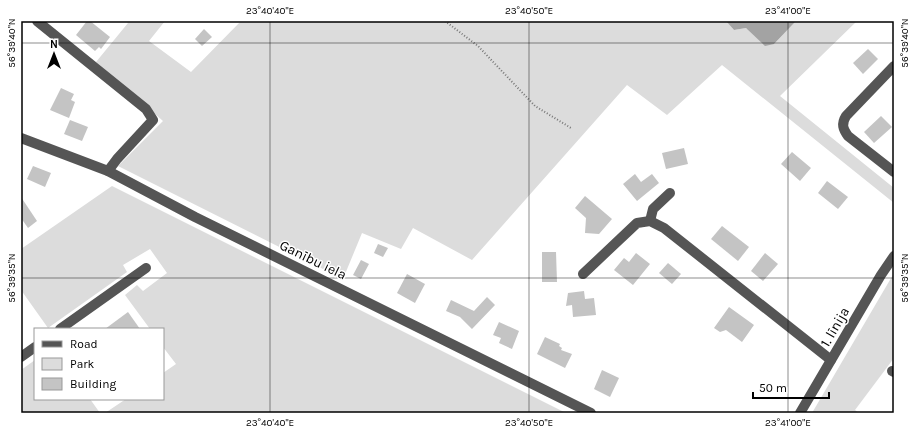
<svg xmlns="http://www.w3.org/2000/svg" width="915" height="434" font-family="Karla,sans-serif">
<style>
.green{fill:#dcdcdc}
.water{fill:#a3a3a3}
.building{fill:#c4c4c4}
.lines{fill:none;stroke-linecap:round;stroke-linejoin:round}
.path{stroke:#777;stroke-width:2;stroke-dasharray:1 2;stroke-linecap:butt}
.minor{stroke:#555;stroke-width:10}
.ticks{fill:none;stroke:#000;stroke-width:1;stroke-opacity:0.45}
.labels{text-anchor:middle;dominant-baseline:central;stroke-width:3;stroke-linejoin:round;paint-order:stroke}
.street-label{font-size:14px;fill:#000;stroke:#fff}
.neatline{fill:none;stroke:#000;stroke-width:1.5}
.ticks-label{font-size:10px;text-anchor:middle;fill:#000}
</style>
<rect width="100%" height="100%" fill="#fff"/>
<g class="green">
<path d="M126,21H165L149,41L191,72L241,21H726L734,30L746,28L774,44L796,21H857L780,96L894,188V203L722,65L667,115L627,85L472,260L413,228L401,249L362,233L343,279L118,166L163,121L96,62L128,23Z"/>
<path d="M112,186L566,413H105L126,399H163V373L176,364L163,347V329H150L125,295L137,285L143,291L167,273L150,249L123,265L127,272L48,328L21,290V249Z"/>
<path d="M894,273V358L855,410L859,413H812Z"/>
<path d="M35,360V399H90L100,413H21V370Z"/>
</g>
<path class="water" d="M726,21H796L774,44L765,46L746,28L734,30Z"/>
<g class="building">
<path d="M87,21H90L110,37L101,49L99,47L95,51L76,35Z"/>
<path d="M204,29L212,37L202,46L195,39Z"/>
<path d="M868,49L878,59L863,74L853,63Z"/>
<path d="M61,88L74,94L71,100L75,102L69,118L50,110Z"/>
<path d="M881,116L892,127L874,143L864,132Z"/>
<path d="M70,120L88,127L82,141L64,134Z"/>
<path d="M684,148L688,164L666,169L662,153Z"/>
<path d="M792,152L811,168L800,181L781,164Z"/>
<path d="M33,166L51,173L45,187L27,179Z"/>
<path d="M635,174L641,182L652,174L659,183L637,201L623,184Z"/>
<path d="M827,181L848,197L838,209L818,193Z"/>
<path d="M585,196L612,219L599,234L585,233L586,218L575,208Z"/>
<path d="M21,197L37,221L28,228L21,218Z"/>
<path d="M722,226L749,247L738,261L711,239Z"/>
<path d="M378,244L388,248L383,257L374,253Z"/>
<path d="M542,252H556L557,282H542Z"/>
<path d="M636,253L650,264L633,285L614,270L624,258L629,262Z"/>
<path d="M765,253L778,264L763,281L751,271Z"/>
<path d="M361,260L369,264L361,279L353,275Z"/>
<path d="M668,263L681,274L672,284L659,273Z"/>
<path d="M407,274L425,284L415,303L397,293Z"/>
<path d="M584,291L585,299L594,298L596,315L573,317L572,305L566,306L568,293Z"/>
<path d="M487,297L495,305L472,329L460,317L446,311L451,300L474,311Z"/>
<path d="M729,307L754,325L742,342L726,330L720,332L714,328Z"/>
<path d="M128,312L140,329H105Z"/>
<path d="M499,322L519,331L512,349L499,343L501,338L493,335Z"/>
<path d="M545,337L560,344L559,346L562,348L561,350L572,354L565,368L537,354Z"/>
<path d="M602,370L619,378L610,397L594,389Z"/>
</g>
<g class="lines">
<path class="path" d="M445,21L478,46L535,106L571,128"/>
<g class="minor">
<path d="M37,21L146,109L153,120L117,159L108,171"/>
<path d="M894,66L846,116C841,124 843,129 848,136L894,172"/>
<path d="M21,138L108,171L195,217L591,413"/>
<path d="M650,221L653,209L670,193"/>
<path d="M583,274L637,223L650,221L664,228L831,360"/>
<path d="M60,329L146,268"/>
<path d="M21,357L35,347"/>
<path d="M892,371L894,372"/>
<path d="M800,413L881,275L894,256"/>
</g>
</g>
<path class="ticks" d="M270,21V413M529,21V413M788,21V413M21,43H894M21,278H894"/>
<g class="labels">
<g class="street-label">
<text transform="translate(313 260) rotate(26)">Ganību iela</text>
<text transform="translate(835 327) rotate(-60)">1. līnija</text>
</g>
</g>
<rect width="915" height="434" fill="none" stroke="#ffffff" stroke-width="44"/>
<rect x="34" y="328" width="130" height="72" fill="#ffffff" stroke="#999999"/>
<rect x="42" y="341" width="20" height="6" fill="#555555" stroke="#999999"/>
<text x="70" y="348" font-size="12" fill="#000000">Road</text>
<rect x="42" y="358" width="20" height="12" fill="#dcdcdc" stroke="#999999"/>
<text x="70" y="368" font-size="12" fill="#000000">Park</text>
<rect x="42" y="378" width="20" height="12" fill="#c4c4c4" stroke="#999999"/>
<text x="70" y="388" font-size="12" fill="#000000">Building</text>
<g transform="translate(54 54)" stroke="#ffffff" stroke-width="3" paint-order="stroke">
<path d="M0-3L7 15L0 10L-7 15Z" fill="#000000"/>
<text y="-6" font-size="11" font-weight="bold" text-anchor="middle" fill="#000000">N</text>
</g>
<path d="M753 392v6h76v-6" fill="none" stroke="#000000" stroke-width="2"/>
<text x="759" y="392" font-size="12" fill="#000000" stroke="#ffffff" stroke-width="3" paint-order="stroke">50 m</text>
<rect x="22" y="22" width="871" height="390" class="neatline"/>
<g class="ticks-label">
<text x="270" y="14">23°40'40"E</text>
<text x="529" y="14">23°40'50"E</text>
<text x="788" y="14">23°41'00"E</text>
<text transform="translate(11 43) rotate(-90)" y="4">56°39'40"N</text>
<text transform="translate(904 43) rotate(-90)" y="4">56°39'40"N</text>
<text transform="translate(11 278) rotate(-90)" y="4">56°39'35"N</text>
<text transform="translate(904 278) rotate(-90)" y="4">56°39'35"N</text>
<text x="270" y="426">23°40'40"E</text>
<text x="529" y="426">23°40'50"E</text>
<text x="788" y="426">23°41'00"E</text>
</g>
</svg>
